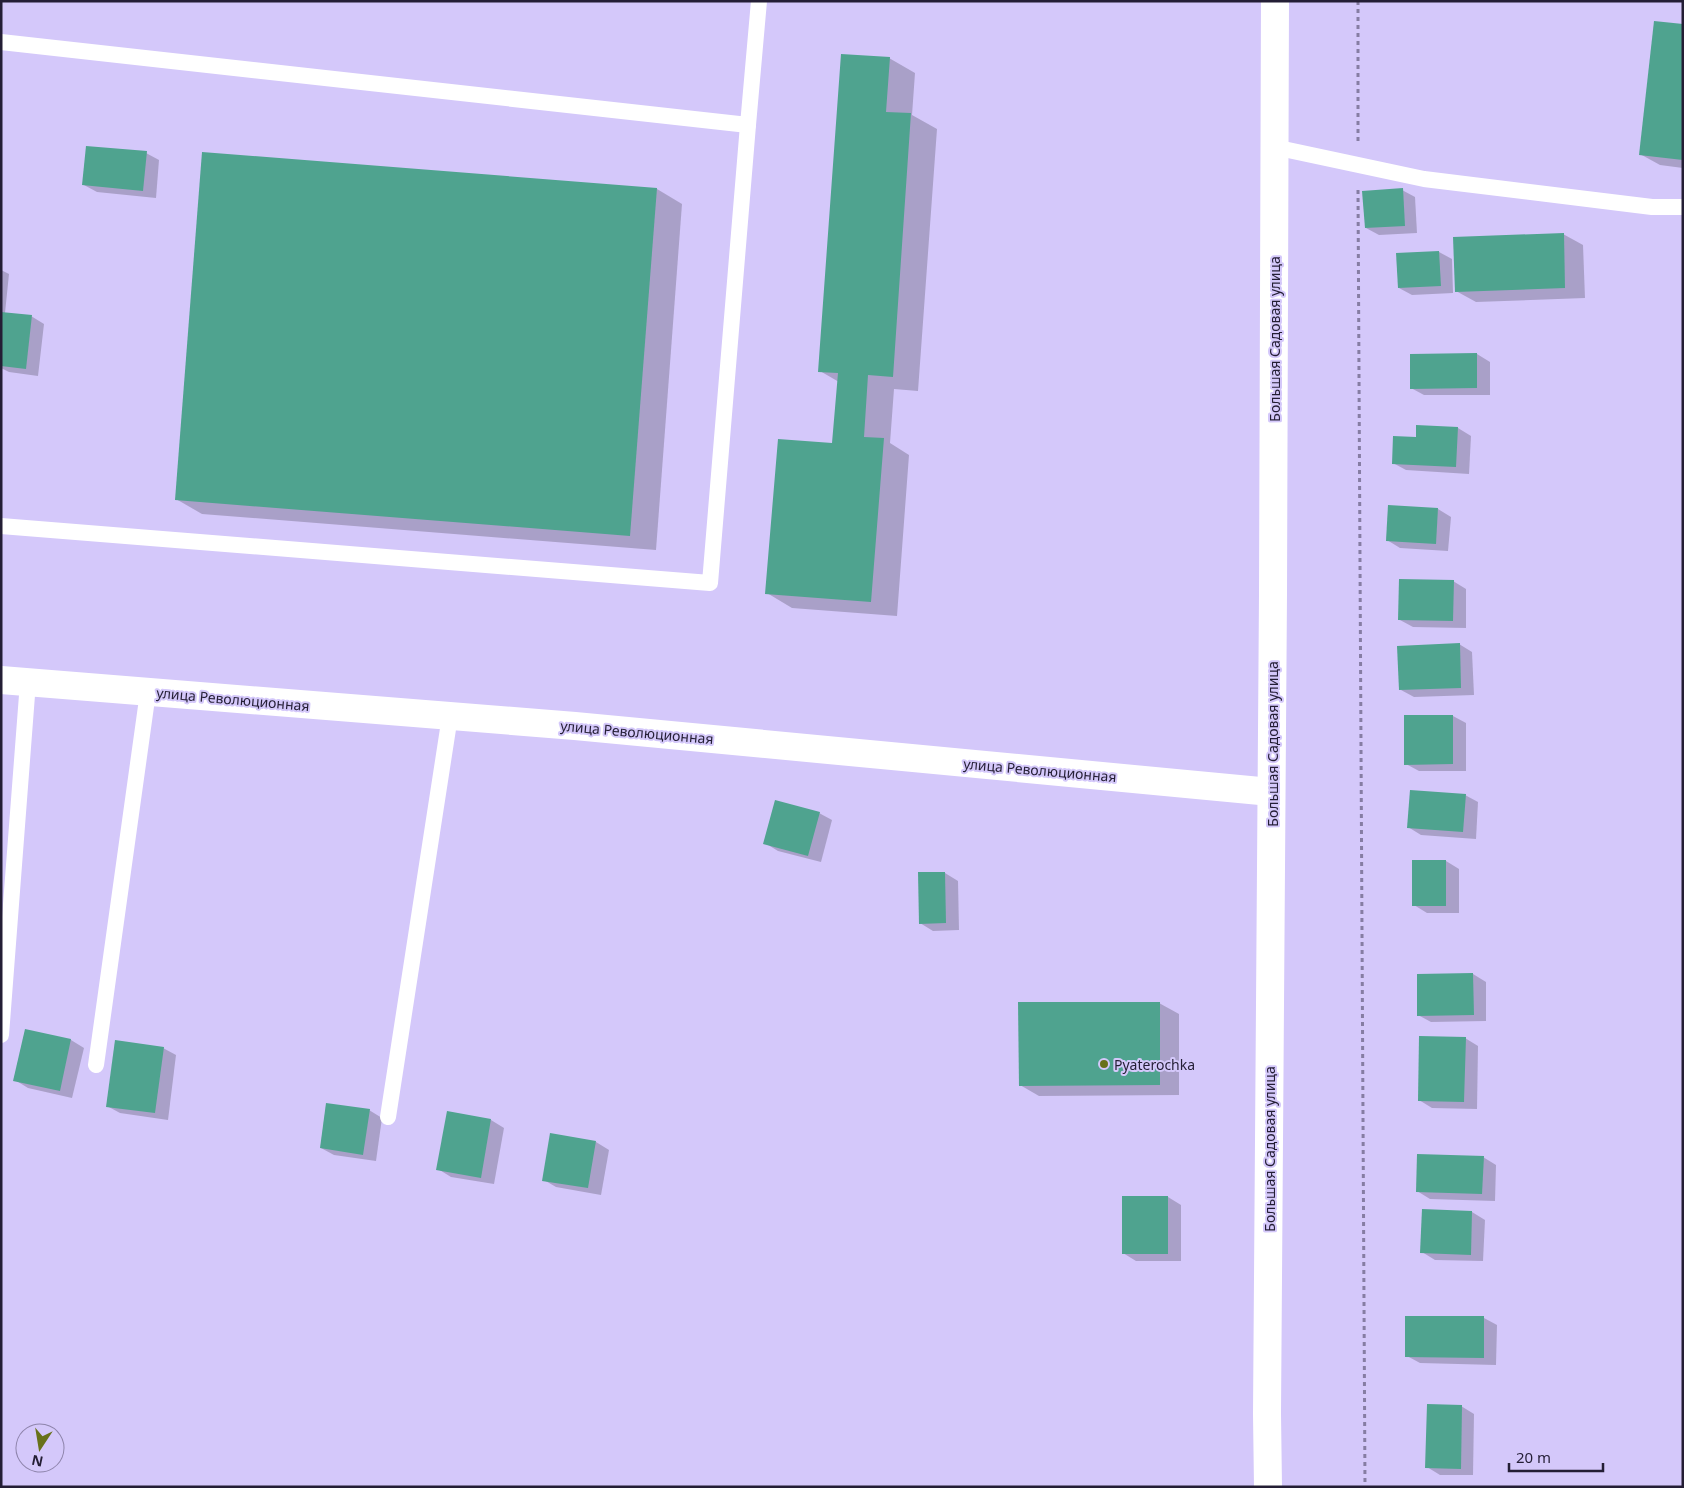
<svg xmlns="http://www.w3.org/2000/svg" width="1684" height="1488" font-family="'Noto Sans',sans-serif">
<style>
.shadow{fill:#0003}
.building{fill:#4fa38f}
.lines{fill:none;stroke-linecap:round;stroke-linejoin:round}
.path{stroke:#867da3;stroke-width:3;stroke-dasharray:4 4;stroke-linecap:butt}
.service{stroke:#fff;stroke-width:16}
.minor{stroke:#fff;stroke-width:28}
.primary{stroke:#fff;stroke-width:28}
.poi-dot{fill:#68711a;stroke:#d4c8fa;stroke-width:2}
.labels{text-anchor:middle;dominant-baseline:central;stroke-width:4;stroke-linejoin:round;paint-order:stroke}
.street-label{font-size:14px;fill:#241e35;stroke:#d4c8fa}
.poi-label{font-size:14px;fill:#241e35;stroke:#d4c8fa;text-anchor:start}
</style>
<rect width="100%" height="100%" fill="#d4c8fa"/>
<g class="shadow">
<path d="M1683,26V168L1660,165L1640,154Z"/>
<path d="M889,58L915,73L912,115L937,129L918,391L894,389L890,443L909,455L897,616L792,608L767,593L834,444L839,382L820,371Z"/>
<path d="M146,153L159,160L156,198L97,192L84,185Z"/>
<path d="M657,189L682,204L656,550L202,514L176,499Z"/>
<path d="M1402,190L1415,197L1417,233L1379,235L1366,228Z"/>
<path d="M1563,234L1583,245L1585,298L1476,302L1456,291Z"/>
<path d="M1439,252L1452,259L1453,293L1412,295L1399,288Z"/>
<path d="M1,270L9,274L5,313L31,316L44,324L38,376L9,372L1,368Z"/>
<path d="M1477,354L1490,362V395H1424L1411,388Z"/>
<path d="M1458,428L1471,436L1469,474L1406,470L1393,463L1417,439Z"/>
<path d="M1438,509L1451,517L1448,551L1400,548L1387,540Z"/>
<path d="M1453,581L1466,589V628L1413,627L1400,620Z"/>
<path d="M1459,644L1472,652L1474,695L1414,697L1401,690Z"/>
<path d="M1453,716L1466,723V771H1419L1406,764Z"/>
<path d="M1465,795L1478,802L1476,839L1421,835L1408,827Z"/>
<path d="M819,813L832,820L821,862L778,851L765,843Z"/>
<path d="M1446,861L1459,869V913H1427L1414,905Z"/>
<path d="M919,873H945L958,881L959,930L933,931L920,923Z"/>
<path d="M1473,974L1486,982V1021L1431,1022L1418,1015Z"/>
<path d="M1159,1003L1179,1014V1095L1039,1096L1020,1085Z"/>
<path d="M26,1030L71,1040L84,1048L72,1098L28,1088L15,1080Z"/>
<path d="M1465,1038L1478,1046L1477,1109L1432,1108L1419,1100Z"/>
<path d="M163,1048L176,1055L168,1120L120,1113L107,1106Z"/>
<path d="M369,1110L382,1118L376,1161L334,1155L321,1148Z"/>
<path d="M491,1120L504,1128L494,1184L451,1177L438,1169Z"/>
<path d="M596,1142L609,1150L601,1195L556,1187L544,1180Z"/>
<path d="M1483,1157L1496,1165L1495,1201L1430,1199L1417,1191Z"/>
<path d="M1123,1197H1168L1181,1205V1261H1136L1123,1253Z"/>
<path d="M1472,1212L1485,1220L1483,1261L1435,1260L1422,1252Z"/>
<path d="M1484,1318L1497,1325L1496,1365L1420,1363L1407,1356Z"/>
<path d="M1461,1406L1474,1414L1473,1475H1440L1427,1467Z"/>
</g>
<g class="building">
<path d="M1654,21L1683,24V160L1639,155Z"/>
<path d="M841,54L890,57L886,112L911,113L893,377L868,375L864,437L884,438L871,602L765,594L778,439L832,443L838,373L818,372Z"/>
<path d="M86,146L147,151L143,191L82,185Z"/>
<path d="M202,152L657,188L630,536L175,500Z"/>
<path d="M1403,188L1405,226L1365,228L1362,191Z"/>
<path d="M1564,233L1565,288L1455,292L1453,237Z"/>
<path d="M1439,251L1441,286L1398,288L1396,253Z"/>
<path d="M1,312L32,315L26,369L1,366Z"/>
<path d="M1477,353V388L1410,389V354Z"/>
<path d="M1416,425L1458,427L1456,467L1392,464L1393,436L1416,437Z"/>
<path d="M1388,505L1438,508L1436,544L1386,541Z"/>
<path d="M1399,579L1454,580L1453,621L1398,620Z"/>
<path d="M1460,643L1461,688L1399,690L1397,646Z"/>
<path d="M1404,715H1453V764L1404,765Z"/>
<path d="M1410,790L1466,794L1463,832L1407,828Z"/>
<path d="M775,800L820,812L808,856L763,844Z"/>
<rect x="1412" y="860" width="34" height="46"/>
<path d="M918,872H945L946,923L919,924Z"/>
<path d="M1473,973L1474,1015L1417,1016V974Z"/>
<path d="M1018,1002H1160V1085L1019,1086Z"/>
<path d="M25,1029L71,1039L60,1091L13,1081Z"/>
<path d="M1419,1036L1466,1037L1464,1102L1418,1101Z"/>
<path d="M115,1040L164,1047L155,1113L106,1107Z"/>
<path d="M326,1103L370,1109L363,1155L320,1148Z"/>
<path d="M447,1111L491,1119L481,1178L436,1170Z"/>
<path d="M550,1133L596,1141L588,1188L542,1181Z"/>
<path d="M1417,1154L1484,1156L1482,1194L1416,1192Z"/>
<rect x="1122" y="1196" width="46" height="58"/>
<path d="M1422,1209L1472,1211L1471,1255L1420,1253Z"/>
<path d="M1405,1316H1484V1358L1405,1357Z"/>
<path d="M1427,1404L1462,1405L1461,1469L1425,1468Z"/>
</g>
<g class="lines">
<g class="path">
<path d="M1358,141V1"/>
<path d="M1358,190L1365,1487"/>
</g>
<g class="service">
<path d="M1,42L748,125L759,1"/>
<path d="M1274,147L1424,179L1652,207H1683"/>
<path d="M1,526L710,583L748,125"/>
<path d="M1,1035L28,682"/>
<path d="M96,1065L148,692"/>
<path d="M388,1117L450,716"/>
</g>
<path class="minor" d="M1,680L575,726L1271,792"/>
<path class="primary" d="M1268,1487L1267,1414L1273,594L1275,1"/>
</g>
<circle class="poi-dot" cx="1104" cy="1064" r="5"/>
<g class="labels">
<g class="street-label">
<text transform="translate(1274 339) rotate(-90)">Большая Садовая улица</text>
<text transform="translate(233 699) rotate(5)">улица Революционная</text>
<text transform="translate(637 732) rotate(5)">улица Революционная</text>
<text transform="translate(1272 744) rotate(-90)">Большая Садовая улица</text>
<text transform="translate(1040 770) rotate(5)">улица Революционная</text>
<text transform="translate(1269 1149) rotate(-90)">Большая Садовая улица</text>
</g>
<g class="poi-label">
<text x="1114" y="1064">Pyaterochka</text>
</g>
</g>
<rect width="1684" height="1488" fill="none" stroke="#241e35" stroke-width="5"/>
<g transform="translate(40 1448) rotate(192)"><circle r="24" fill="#d4c8fa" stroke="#8e84ab"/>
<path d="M0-4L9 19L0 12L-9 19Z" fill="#68711a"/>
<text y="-8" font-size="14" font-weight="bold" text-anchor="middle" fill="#241e35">N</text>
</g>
<path d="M1509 1463v8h94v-8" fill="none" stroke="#241e35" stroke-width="2.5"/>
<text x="1516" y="1463" font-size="15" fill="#241e35" stroke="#d4c8fa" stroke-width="4" paint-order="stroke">20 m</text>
</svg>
